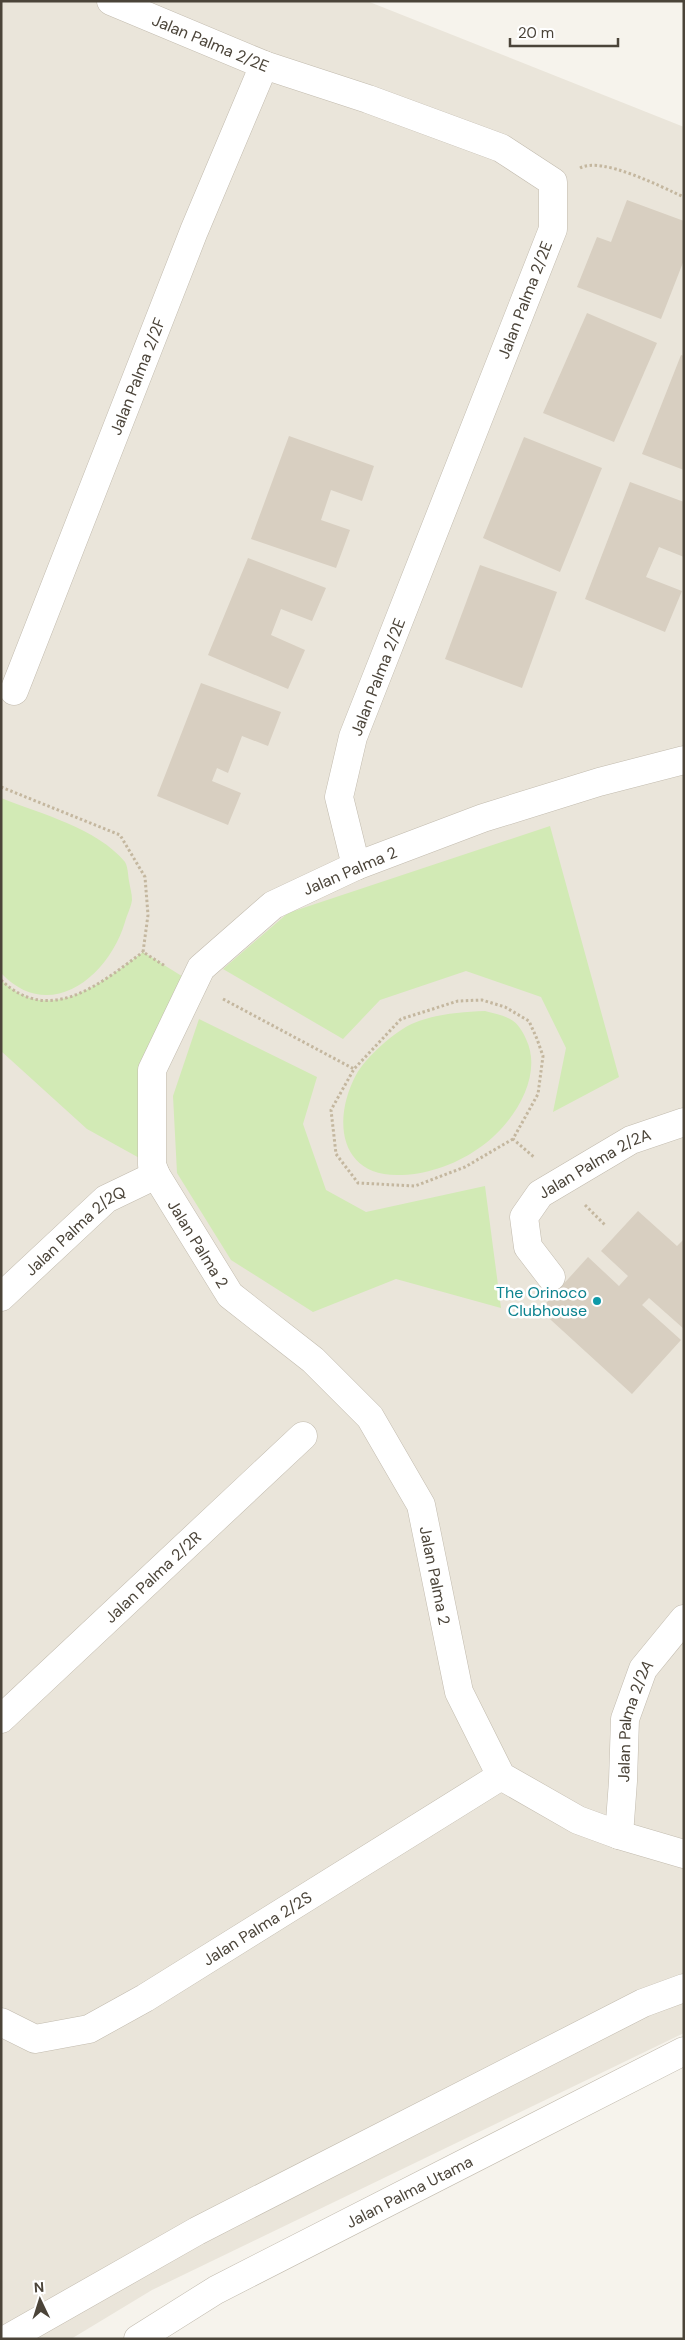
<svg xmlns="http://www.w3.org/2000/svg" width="685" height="2340" font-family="'DM Sans',sans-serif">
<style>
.residential{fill:#eae5da}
.green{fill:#d2eab5}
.building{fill:#d8cfc1}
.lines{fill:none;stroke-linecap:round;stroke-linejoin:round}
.minor-casing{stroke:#c2bbae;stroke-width:29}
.path{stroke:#c4b79f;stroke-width:3;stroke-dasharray:2.5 2.5;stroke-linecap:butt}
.minor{stroke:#fff;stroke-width:28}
.culture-dot{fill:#0f9aa8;stroke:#fff;stroke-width:2}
.labels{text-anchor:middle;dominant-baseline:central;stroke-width:5;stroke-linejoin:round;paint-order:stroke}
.street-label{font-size:16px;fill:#4b4439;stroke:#fff}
.culture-label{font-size:16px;fill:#0d838f;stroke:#fff;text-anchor:end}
</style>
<rect width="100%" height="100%" fill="#f6f3ec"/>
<path class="residential" d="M1,1H367L684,127V2033L152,2290L71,2339H1Z"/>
<g class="green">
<path d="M1,798C41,814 97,828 125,862C128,867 128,875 129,881C130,887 132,894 132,900C131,907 127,915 125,922C109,976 50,1025 1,973Z"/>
<path d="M550,826L619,1077L553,1112L566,1048L541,997L466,971L380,1000L343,1039L223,969L288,913Z"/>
<path d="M143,952L193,983L152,1070V1165L87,1129L1,1051V980C50,1027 101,983 143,952Z"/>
<path d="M485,1011C493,1013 503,1015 510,1019C518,1023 523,1032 526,1039C544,1076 513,1124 482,1146C459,1163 430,1174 402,1175C339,1178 332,1120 356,1075C365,1058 396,1030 414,1023C436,1014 461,1012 485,1011Z"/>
<path d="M199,1019L317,1077L303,1124L326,1190L366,1212L485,1186L501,1308L396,1279L313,1312L231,1260L177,1173L173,1096Z"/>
</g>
<g class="building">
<path d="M627,200L684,221V260L661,319L577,287L597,237L611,242Z"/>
<path d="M587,313L657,343L614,442L543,413Z"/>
<path d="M681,355L684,356V470L642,454Z"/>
<path d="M289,436L374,466L362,501L331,490L321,520L350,530L336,568L251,539Z"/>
<path d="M524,437L602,468L560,572L483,538Z"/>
<path d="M630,482L684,502V557L659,547L646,577L682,591L665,632L585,599Z"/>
<path d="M248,558L326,588L312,621L281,609L271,635L305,650L288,689L208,655Z"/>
<path d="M480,565L557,592L522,688L445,659Z"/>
<path d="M201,683L281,712L268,746L242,736L228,773L217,768L212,781L241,793L228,825L157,796Z"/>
<path d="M638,1211L677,1246L684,1239V1329L649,1298L642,1305L681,1340L632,1394L540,1310L588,1257L619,1286L628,1276L601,1251Z"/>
</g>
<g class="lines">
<g class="minor-casing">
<g id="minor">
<path id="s1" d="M111,1L264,65L368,99L501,148L553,182V229L353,737L339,797L356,866"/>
<path id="s2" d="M14,691L194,231L264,65"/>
<path id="s3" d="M684,760L599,782L483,818L356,866L273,905L201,968L152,1070V1165L156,1175L230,1295L313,1360L370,1417L421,1505L459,1692L501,1776L578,1820L619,1835L684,1854"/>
<path id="s4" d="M551,1277L528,1247L524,1217L540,1194L631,1140L684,1122"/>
<path id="s5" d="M1,1297L106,1199L156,1175"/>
<path id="s6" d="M1,1719L303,1436"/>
<path id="s7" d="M619,1835L623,1781L625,1719L643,1669L684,1619"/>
<path id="s8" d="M1,2022L35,2039L89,2029L145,1998L501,1776"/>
<path d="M7,2339L197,2231L643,2003L684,1988"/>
<path id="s9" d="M138,2339L216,2290L684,2051"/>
</g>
</g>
<g class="path">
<path d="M580,168C602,156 661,187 684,197"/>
<path d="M1,787L120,835L145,877L148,915L143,952L165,966"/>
<path d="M1,980C50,1027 101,983 143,952"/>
<path d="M223,999L354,1069"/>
<path d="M513,1139L465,1167L415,1186L358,1183L336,1154L331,1110L354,1069L401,1019L458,1001L482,1000L505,1007L529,1021L537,1039L543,1056L538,1094L513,1139L535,1158"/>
<path d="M585,1205L606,1226"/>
</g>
<use href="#minor" class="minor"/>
</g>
<circle class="culture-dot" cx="597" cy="1301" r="5"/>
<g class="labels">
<g class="street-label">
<text stroke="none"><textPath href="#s1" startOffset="108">Jalan Palma 2/2E</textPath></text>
<text transform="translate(525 300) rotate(-69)">Jalan Palma 2/2E</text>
<text stroke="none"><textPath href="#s2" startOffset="338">Jalan Palma 2/2F</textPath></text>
<text transform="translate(378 677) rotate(-69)">Jalan Palma 2/2E</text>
<text transform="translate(350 871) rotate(-23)">Jalan Palma 2</text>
<text stroke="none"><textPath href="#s4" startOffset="159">Jalan Palma 2/2A</textPath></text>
<text stroke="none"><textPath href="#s5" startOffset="100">Jalan Palma 2/2Q</textPath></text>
<text stroke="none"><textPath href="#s3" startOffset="832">Jalan Palma 2</textPath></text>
<text stroke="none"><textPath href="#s3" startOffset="1252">Jalan Palma 2</textPath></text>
<text stroke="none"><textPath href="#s6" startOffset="208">Jalan Palma 2/2R</textPath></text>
<text stroke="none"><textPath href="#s7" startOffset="116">Jalan Palma 2/2A</textPath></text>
<text stroke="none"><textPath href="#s8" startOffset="289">Jalan Palma 2/2S</textPath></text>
<text stroke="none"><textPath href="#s9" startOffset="309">Jalan Palma Utama</textPath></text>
</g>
<g class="culture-label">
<text x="587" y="1292">The Orinoco<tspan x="587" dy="18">Clubhouse</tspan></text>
</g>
</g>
<rect width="685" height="2340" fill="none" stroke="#4b4439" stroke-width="5"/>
<g transform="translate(40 2300) rotate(356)" stroke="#ffffff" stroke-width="4" paint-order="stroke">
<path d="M0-4L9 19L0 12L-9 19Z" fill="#4b4439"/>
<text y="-8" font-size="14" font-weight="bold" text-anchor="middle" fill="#4b4439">N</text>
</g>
<path d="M510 38v8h108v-8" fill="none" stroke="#4b4439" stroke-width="2.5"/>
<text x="518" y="38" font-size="15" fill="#4b4439" stroke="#ffffff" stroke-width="4" paint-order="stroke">20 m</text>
</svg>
